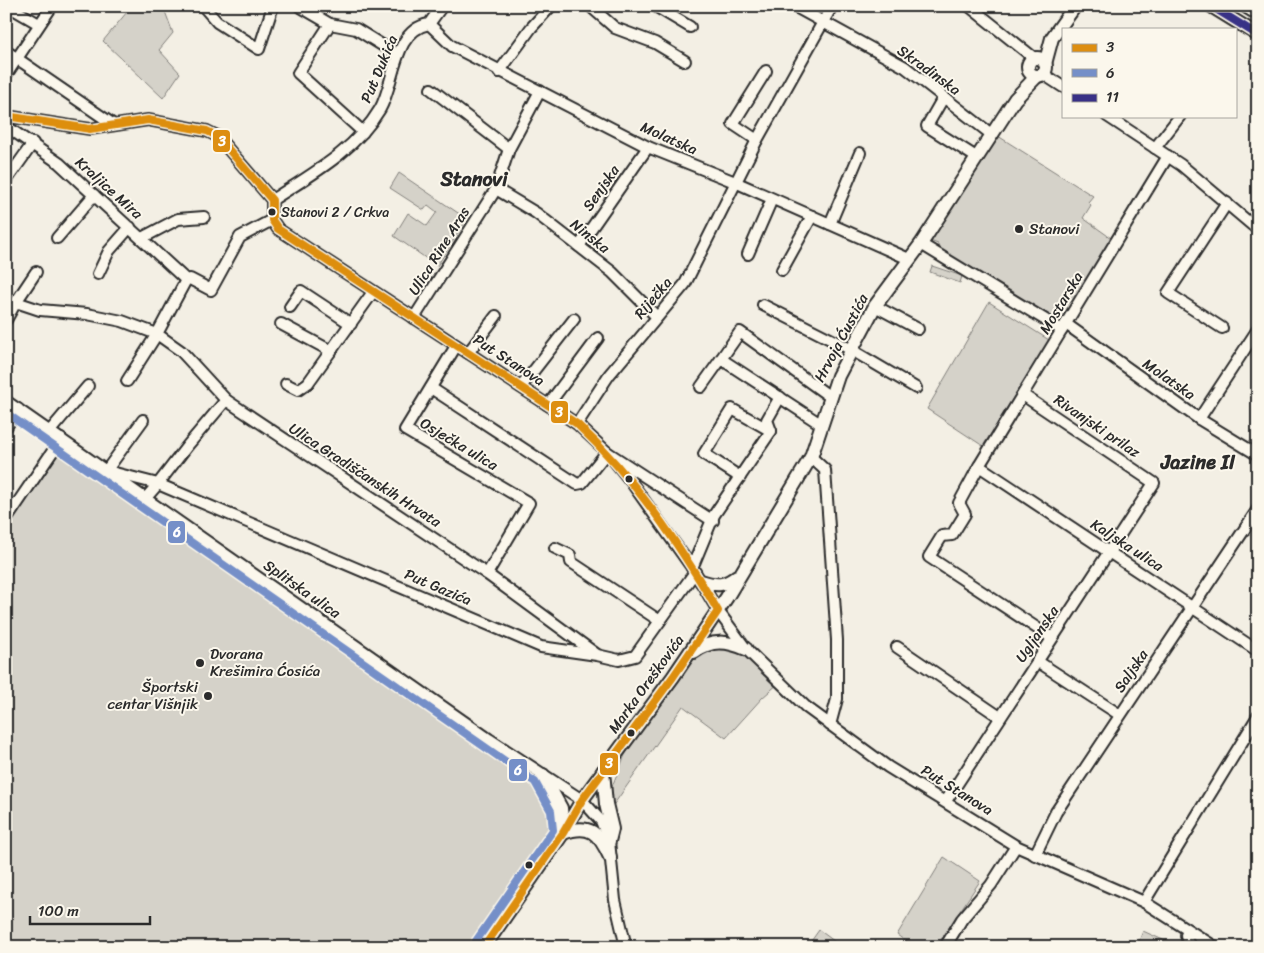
<svg xmlns="http://www.w3.org/2000/svg" width="1264" height="953" font-family="Sriracha,sans-serif">
<style>
.green{fill:#d5d2c9;stroke:#807e7a}
.lines{fill:none;stroke-linecap:round;stroke-linejoin:round}
.minor-casing{stroke:#2b2b2b;stroke-width:14}
.major-casing{stroke:#2b2b2b;stroke-width:16}
.minor{stroke:#fbf7ec;stroke-width:10}
.major{stroke:#fbf7ec;stroke-width:12}
.bus-1-casing{stroke:#fbf7ec;stroke-width:11}
.bus-2-casing{stroke:#fbf7ec;stroke-width:11}
.bus-3-casing{stroke:#fbf7ec;stroke-width:11}
.bus-1{stroke:#dd8e11;stroke-width:8}
.bus-2{stroke:#758fc8;stroke-width:8}
.bus-3{stroke:#393186;stroke-width:8}
.bus-dot{fill:#2b2b2b;stroke:#fbf7ec;stroke-width:2}
.labels{text-anchor:middle;dominant-baseline:central;stroke-width:4;stroke-linejoin:round;paint-order:stroke}
.bus-label{font-size:14px;fill:#2b2b2b;stroke:#fbf7ec;text-anchor:start}
.street-label{font-size:15px;fill:#2b2b2b;stroke:#fbf7ec}
.poi-label{font-size:15px;fill:#2b2b2b;stroke:#fbf7ec;text-anchor:start}
.district-label{font-size:20px;font-weight:bold;fill:#2b2b2b;stroke:#fbf7ec}
.line-badge{stroke:#fbf7ec;stroke-width:2}
.badge-label{font-size:14px;text-anchor:middle;font-weight:bold;fill:#fff}
</style>
<rect width="100%" height="100%" fill="#f3efe4"/>
<filter id="ink" filterUnits="userSpaceOnUse"><feTurbulence type="fractalNoise" baseFrequency=".02" numOctaves="2"/><feDisplacementMap in="SourceGraphic" scale="10" xChannelSelector="R" yChannelSelector="G"/><feConvolveMatrix kernelMatrix="1 2 1 2 8 2 1 2 1" color-interpolation-filters="sRGB"/></filter>
<g filter="url(#ink)">
<g class="green">
<path d="M132,6H163L173,33L159,50L180,73L163,98L103,41Z"/>
<path d="M998,136L1093,196L1088,202L1091,205L1083,218L1111,238L1059,324L938,249V244L930,241Z"/>
<path d="M399,173L467,219L437,266L394,236L408,213L427,226L437,212L428,205L424,210L390,188Z"/>
<path d="M932,266L962,276L960,283L930,272Z"/>
<path d="M989,302L1049,340L983,446L927,409Z"/>
<path d="M61,450L506,762L552,803L556,811L555,827L521,872L515,902L484,947H6V531Z"/>
<path d="M701,636C731,643 757,661 779,683L762,698L726,738L683,706L612,807L610,791L625,755Z"/>
<path d="M944,857L980,881L936,947H914L897,935Z"/>
<path d="M819,930L842,947H807Z"/>
<path d="M1143,931L1163,940L1160,947H1152L1139,941Z"/>
</g>
<g class="lines">
<g class="minor-casing">
<g id="minor">
<path d="M8,6L39,24"/>
<path d="M203,6L217,22L259,49L273,6"/>
<path d="M299,6L330,24L356,29L398,55"/>
<path d="M590,6L615,28L655,43L685,61"/>
<path d="M655,6L690,27"/>
<path d="M794,6L905,67L991,134"/>
<path d="M969,6L1034,58"/>
<path d="M330,24L298,73L363,132"/>
<path d="M429,24L452,46L648,147L735,182L909,259"/>
<path d="M6,51L114,125"/>
<path d="M499,72L531,28L551,6"/>
<path d="M1043,74L1063,87"/>
<path d="M6,75L52,6"/>
<path d="M431,89L509,149"/>
<path d="M943,98L927,126L976,157"/>
<path d="M6,116L90,129L148,120L207,131L217,136L272,200V220L278,229L577,424L607,452L629,479L695,572L718,611L746,649L806,707L888,767L1016,846L1144,902L1215,947"/>
<path d="M1107,116L1181,165L1258,230"/>
<path d="M6,126L59,163L186,280"/>
<path d="M757,140L733,124L766,71"/>
<path d="M1155,148L1180,116"/>
<path d="M6,181L33,143"/>
<path d="M496,189L536,213L612,272L657,317"/>
<path d="M272,200C312,174 355,151 380,109C395,83 393,30 429,24L442,6"/>
<path d="M830,224L860,153"/>
<path d="M57,238L94,195"/>
<path d="M142,238L178,219L204,217"/>
<path d="M921,244L1062,330"/>
<path d="M579,246L648,147"/>
<path d="M748,254L772,199"/>
<path d="M782,270L812,216"/>
<path d="M98,274L109,251L130,227"/>
<path d="M186,280L190,279L211,290L240,237L272,220"/>
<path d="M16,302L36,272"/>
<path d="M763,305L850,349L916,388"/>
<path d="M875,306L918,329"/>
<path d="M290,307L301,291L351,324"/>
<path d="M414,318L496,189L509,149L540,91"/>
<path d="M6,320L16,302L40,310L87,314L122,321L157,334L127,381"/>
<path d="M281,324L331,351"/>
<path d="M1066,324L1199,419L1258,455"/>
<path d="M1222,328L1168,293L1227,203"/>
<path d="M456,346L405,430L529,503L487,574"/>
<path d="M468,353L496,316"/>
<path d="M286,384L298,390L308,383L373,292"/>
<path d="M521,387L574,319"/>
<path d="M701,387L721,359"/>
<path d="M431,388L577,484L582,483L607,452L713,521"/>
<path d="M226,400L487,574L596,654"/>
<path d="M6,401L489,739L582,800L601,821L609,841L615,900L626,947"/>
<path d="M548,405L598,338"/>
<path d="M1199,419L1258,329"/>
<path d="M577,424L609,375L685,284L757,140L832,6"/>
<path d="M822,425L721,359L740,332L829,396"/>
<path d="M6,427L18,409"/>
<path d="M50,431L88,386"/>
<path d="M811,457L825,470L837,640V699L830,725"/>
<path d="M979,466L1258,651"/>
<path d="M106,471L143,420"/>
<path d="M111,472L158,484L188,445L226,400L181,351L157,334L186,280"/>
<path d="M740,477L704,454L732,409L771,431"/>
<path d="M145,499L158,484L541,647L597,655L619,660L635,656L695,572"/>
<path d="M6,520L61,439"/>
<path d="M555,548L570,555L571,562L660,621"/>
<path d="M692,568L714,515L771,431L767,420L780,397"/>
<path d="M1052,638L929,557L942,536L952,535L965,514L959,503L979,466L1168,156"/>
<path d="M897,647L1000,717"/>
<path d="M1037,661L1120,715"/>
<path d="M946,801L1154,483L1023,395"/>
<path d="M1035,855L1056,812L1258,509"/>
<path d="M1144,902L1258,716"/>
<path d="M1186,935L1189,947"/>
<path d="M945,947L962,919L991,885L1016,846"/>
</g>
</g>
<g class="major-casing">
<g id="major">
<path d="M1211,6L1258,35"/>
<path d="M1245,6L1258,14"/>
<circle cx="1037" cy="67" r="9"/>
<path d="M1045,64L1052,38L1075,6"/>
<path d="M701,581C716,586 726,586 737,576"/>
<path d="M694,652C712,639 727,641 746,649"/>
<path d="M603,771L606,804L612,829L609,841"/>
<path d="M543,775L561,808L563,833"/>
<path d="M563,833C590,823 599,833 610,857"/>
<path d="M484,947L563,833L582,800L673,677L727,597L811,457L838,376L875,306L921,244L1015,99L1037,76"/>
</g>
</g>
<use href="#minor" class="minor"/>
<use href="#major" class="major"/>
<g class="bus-1-casing">
<path id="bus-1" d="M6,116L90,129L148,120L207,131L217,136L272,200V220L278,229L577,424C634,477 679,544 718,611L673,677L582,800L563,833L484,947"/>
</g>
<g class="bus-2-casing">
<path id="bus-2" d="M6,413L535,782L551,811L553,830L476,941"/>
</g>
<g class="bus-3-casing">
<path id="bus-3" d="M1211,6L1258,35"/>
</g>
<use href="#bus-1" class="bus-1"/>
<use href="#bus-2" class="bus-2"/>
<use href="#bus-3" class="bus-3"/>
</g>
</g>
<g class="bus-dot">
<circle cx="272" cy="212" r="4.5"/>
<circle cx="1019" cy="229" r="5"/>
<circle cx="629" cy="479" r="4.5"/>
<circle cx="200" cy="663" r="5"/>
<circle cx="208" cy="696" r="5"/>
<circle cx="631" cy="733" r="4.5"/>
<circle cx="529" cy="865" r="4.5"/>
</g>
<g class="labels">
<g class="bus-label">
<text x="281" y="212">Stanovi 2 / Crkva</text>
</g>
<g class="street-label">
<text transform="translate(379 69) rotate(-67)">Put Dukića</text>
<text transform="translate(929 70) rotate(36)">Skradinska</text>
<text transform="translate(669 138) rotate(24)">Molatska</text>
<text transform="translate(109 188) rotate(42)">Kraljice Mira</text>
<text transform="translate(601 188) rotate(-55)">Senjska</text>
<text transform="translate(590 236) rotate(38)">Ninska</text>
<text transform="translate(439 251) rotate(-58)">Ulica Rine Aras</text>
<text transform="translate(653 298) rotate(-50)">Riječka</text>
<text transform="translate(1061 303) rotate(-59)">Mostarska</text>
<text transform="translate(841 338) rotate(-62)">Hrvoja Ćustića</text>
<text transform="translate(509 360) rotate(33)">Put Stanova</text>
<text transform="translate(1169 379) rotate(35)">Molatska</text>
<text transform="translate(1097 426) rotate(34)">Rivanjski prilaz</text>
<text transform="translate(459 444) rotate(31)">Osječka ulica</text>
<text transform="translate(365 475) rotate(33)">Ulica Gradiščanskih Hrvata</text>
<text transform="translate(1127 545) rotate(33)">Kaljska ulica</text>
<text transform="translate(438 587) rotate(23)">Put Gazića</text>
<text transform="translate(302 589) rotate(35)">Splitska ulica</text>
<text transform="translate(1037 634) rotate(-56)">Ugljanska</text>
<text transform="translate(1131 671) rotate(-56)">Saljska</text>
<text transform="translate(646 684) rotate(-54)">Marka Oreškovića</text>
<text transform="translate(957 790) rotate(32)">Put Stanova</text>
</g>
<g class="poi-label">
<text x="1029" y="229">Stanovi</text>
<text x="210" y="654">Dvorana<tspan x="210" dy="17">Krešimira Ćosića</tspan></text>
<text x="198" y="687" text-anchor="end">Športski<tspan x="198" dy="17">centar Višnjik</tspan></text>
</g>
<g class="district-label">
<text x="474" y="179">Stanovi</text>
<text x="1198" y="462">Jazine II</text>
</g>
</g>
<g class="line-badge">
<rect x="212" y="129" width="19" height="24" rx="5" fill="#dd8e11"/>
<rect x="550" y="400" width="19" height="24" rx="5" fill="#dd8e11"/>
<rect x="167" y="520" width="19" height="24" rx="5" fill="#758fc8"/>
<rect x="599" y="752" width="20" height="24" rx="5" fill="#dd8e11"/>
<rect x="508" y="758" width="20" height="24" rx="5" fill="#758fc8"/>
</g>
<g class="badge-label">
<text x="222" y="146">3</text>
<text x="559" y="417">3</text>
<text x="177" y="537">6</text>
<text x="609" y="768">3</text>
<text x="518" y="775">6</text>
</g>
<rect width="1264" height="953" fill="none" stroke="#fbf7ec" stroke-width="25"/>
<rect x="12" y="12" width="1239" height="928" fill="none" stroke="#2b2b2b" stroke-width="2" filter="url(#ink)"/>
<rect x="1062" y="28" width="175" height="90" fill="#fbf7ec" stroke="#a8a59f"/>
<rect x="1072" y="44" width="25" height="8" fill="#dd8e11" stroke="#a8a59f"/>
<text x="1106" y="52" font-size="15" fill="#2b2b2b">3</text>
<rect x="1072" y="69" width="25" height="8" fill="#758fc8" stroke="#a8a59f"/>
<text x="1106" y="78" font-size="15" fill="#2b2b2b">6</text>
<rect x="1072" y="94" width="25" height="8" fill="#393186" stroke="#a8a59f"/>
<text x="1106" y="102" font-size="15" fill="#2b2b2b">11</text>
<path d="M30 916v8h120v-8" fill="none" stroke="#2b2b2b" stroke-width="2.5"/>
<text x="38" y="916" font-size="15" fill="#2b2b2b" stroke="#fbf7ec" stroke-width="4" paint-order="stroke">100 m</text>
</svg>
